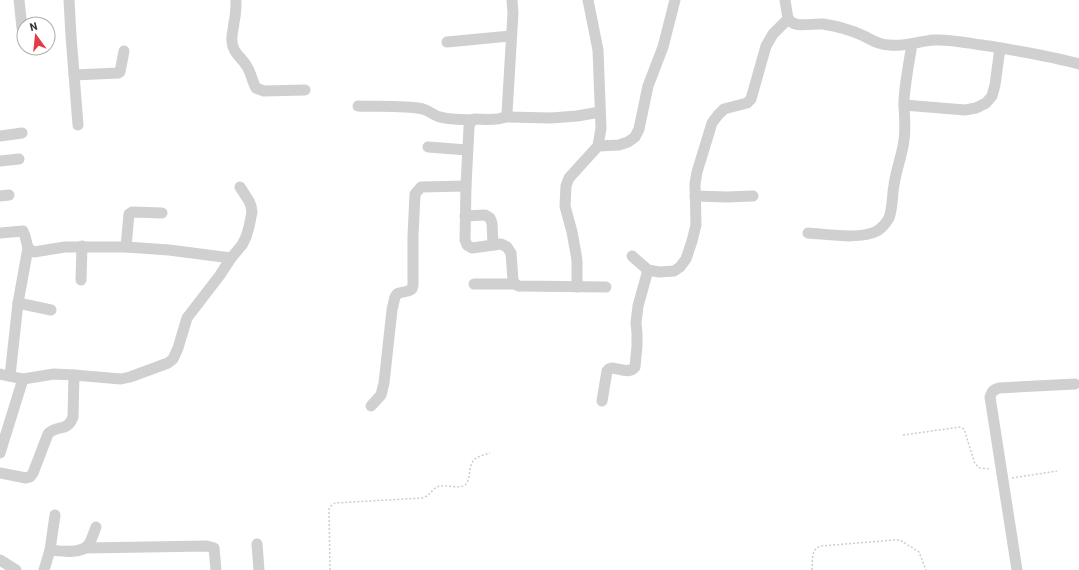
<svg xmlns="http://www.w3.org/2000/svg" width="1079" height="570" font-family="Barlow,sans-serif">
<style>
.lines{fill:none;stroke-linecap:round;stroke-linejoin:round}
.path{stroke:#cdcdcd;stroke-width:1.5;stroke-dasharray:2 2;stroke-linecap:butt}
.minor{stroke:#d0d0d0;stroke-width:11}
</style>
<rect width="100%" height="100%" fill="#fff"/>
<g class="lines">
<g class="path">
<path d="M903,435L960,427L964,429L975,464L980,468L991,469"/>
<path d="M1012,478L1057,471"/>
<path d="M330,570L329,509L331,506L335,503L422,498C422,498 427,496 427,496C432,492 433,488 440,486C446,485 459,489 465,485C471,480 468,468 473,461C477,456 484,455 490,453"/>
<path d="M812,570C813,561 810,549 821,546L894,540H900L919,552L926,570"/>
</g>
<g class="minor">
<path d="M19,0L22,28"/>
<path d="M69,0L71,36L78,125"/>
<path d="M236,0C236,7 236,15 234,22C234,28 231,35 232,41C232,52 241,57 246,65C251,72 252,81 256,88L264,91L305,90"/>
<path d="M512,0L513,13L507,113L505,117C496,121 484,119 474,119L470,123L469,127L466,186L465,240L467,245L472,248L501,244L507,247L511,253L513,280L515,284L519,286L606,287"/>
<path d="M785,0L788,19C796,29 811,23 823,24C836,26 851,30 864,36C872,40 879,45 889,45C905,47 919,41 934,40C953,39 971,44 989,46C1019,51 1050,56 1079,64"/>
<path d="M447,42L511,36"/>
<path d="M74,75L118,73L120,72L124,51"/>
<path d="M904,105L965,110L976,108L986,103L992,96L995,85L1000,48"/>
<path d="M358,106C379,107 402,105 423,109C430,111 434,116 440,117C450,120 461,119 472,120"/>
<path d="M505,117L551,118L577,116L600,112"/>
<path d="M0,136L22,133"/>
<path d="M598,146L619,145L628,142L635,137L639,129L648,86L663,47L675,0"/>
<path d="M428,147L467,150"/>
<path d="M0,161L19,159"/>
<path d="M0,196L9,195"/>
<path d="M695,196L727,197L753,196"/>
<path d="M465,216L485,215L490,218L492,223L493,245"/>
<path d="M0,233L23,231L25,236L28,248L34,252L65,247H126L169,250L231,258"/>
<path d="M808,233C827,234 860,240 877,231C882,228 886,223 889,218C893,207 892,195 894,185C896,170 902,156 904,140C906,128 904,114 904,101C905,82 909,63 912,44"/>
<path d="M126,247L129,214L132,212L162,213"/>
<path d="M28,248L18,303L51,310"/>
<path d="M632,256L648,270L659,272L674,271L680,267L686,259L692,241L696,225L695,184L697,172L712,123L718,115L724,109L747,103L751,99L766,46L773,34L788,19"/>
<path d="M81,280L82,246"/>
<path d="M474,284H515"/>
<path d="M577,287V261L576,254L572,232L565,206L566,186L569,178L598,146L601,128L598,50L588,0"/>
<path d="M0,374L23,379L54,374L74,375L121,379L130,377L168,363L173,359L178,348L187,318L220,275L231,258L242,245L246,237L249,227L252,212L251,206L249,201L240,187"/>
<path d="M10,376L18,303"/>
<path d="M602,401L607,371L609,369L612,368C620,369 630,374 635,367L637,346V333L636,323L638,306L648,270"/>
<path d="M371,406L381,395L384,383L392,310L395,297L397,294L399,293L408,291L412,289L413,285V236L415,194L421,187L466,186"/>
<path d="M0,453L23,379"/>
<path d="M0,473L26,478L30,477L33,473L48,434C57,424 67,433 73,417L74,375"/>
<path d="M257,544L259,570"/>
<path d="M85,548L207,546L214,548L216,570"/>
<path d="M50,550C60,551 82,555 89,544C92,539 94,532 96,527"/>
<path d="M0,560L16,570"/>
<path d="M44,570L50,550L55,515"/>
<path d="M1017,570L990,397C992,391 993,390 999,388L1075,384"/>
</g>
</g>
<g transform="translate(36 36) rotate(345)"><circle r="19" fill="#ffffff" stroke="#adadad"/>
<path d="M0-3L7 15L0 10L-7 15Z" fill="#e63946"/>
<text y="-6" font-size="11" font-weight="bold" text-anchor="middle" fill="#333333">N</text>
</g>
</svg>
